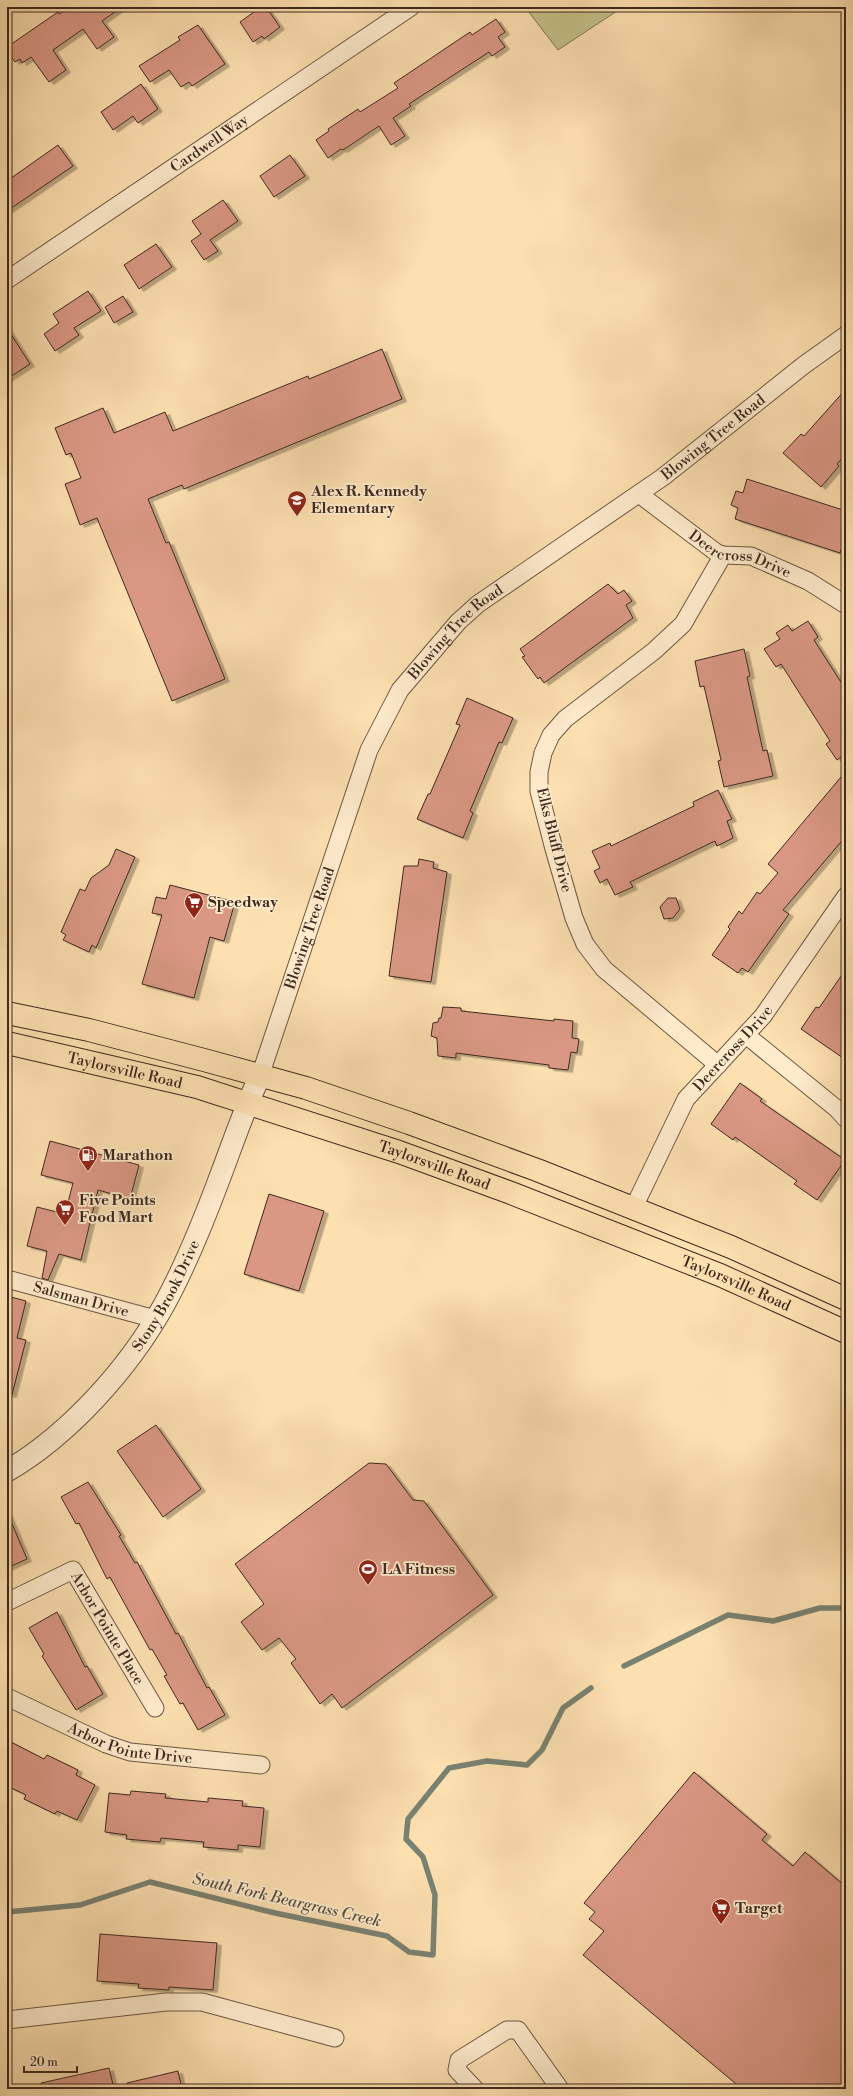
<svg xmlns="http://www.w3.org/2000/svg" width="853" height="2096" font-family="'Libre Bodoni',serif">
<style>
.green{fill:#c4c188;stroke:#807554}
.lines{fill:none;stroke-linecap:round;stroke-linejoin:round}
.stream{stroke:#788272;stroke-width:5.5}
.building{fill:#da9884;stroke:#3d291f;filter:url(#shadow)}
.minor-casing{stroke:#6d5743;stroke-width:19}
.tertiary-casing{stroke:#6d5743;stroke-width:23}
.primary-casing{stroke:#3d291f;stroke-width:24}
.minor{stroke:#feebcc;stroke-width:17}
.tertiary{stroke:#feebcc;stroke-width:21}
.primary{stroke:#fde0b0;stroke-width:22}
.labels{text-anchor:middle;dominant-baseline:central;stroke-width:3.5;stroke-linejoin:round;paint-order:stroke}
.street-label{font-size:15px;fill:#3d291f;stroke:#feebcc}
.poi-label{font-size:15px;font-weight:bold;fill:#3d291f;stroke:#feebcc;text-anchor:start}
.water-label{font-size:16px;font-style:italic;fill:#564e42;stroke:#feebcc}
</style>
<defs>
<filter id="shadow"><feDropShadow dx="4.5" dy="2.5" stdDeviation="0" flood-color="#0004"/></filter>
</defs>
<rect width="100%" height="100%" fill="#fde0b0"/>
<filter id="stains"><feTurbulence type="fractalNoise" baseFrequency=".005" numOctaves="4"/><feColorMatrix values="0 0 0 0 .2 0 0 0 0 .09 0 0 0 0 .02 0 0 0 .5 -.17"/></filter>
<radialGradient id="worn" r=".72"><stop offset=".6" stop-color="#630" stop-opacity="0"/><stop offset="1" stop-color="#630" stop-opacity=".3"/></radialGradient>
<path class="green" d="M525,7H623L558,50Z"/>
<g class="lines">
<g class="stream">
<path d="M624,1666L728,1615L773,1621L820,1608H846"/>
<path d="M7,1912L80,1905L150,1882L275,1913L387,1936L409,1952L433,1955L435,1895L423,1857L406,1839L408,1819L449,1768L487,1761L527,1765L542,1750L563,1708L591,1688"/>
</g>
</g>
<g class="building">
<path d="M69,7H122L102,21L114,37L97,49L83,29L53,50L66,70L49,82L31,57L22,63L20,59L15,62L7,51V47L58,12L59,14Z"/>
<path d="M261,7H266L280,27L264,39L262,36L253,42L240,22Z"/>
<path d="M496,19L505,32L498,37L505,47L492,56L489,52L409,104L411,106L393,118L405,136L391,145L379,126L343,150L341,149L328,158L316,140L329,131L328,129L358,109L360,112L398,88L394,83L470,32L472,35Z"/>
<path d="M198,25L225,64L192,86L189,82L181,87L169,70L150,82L139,66L180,40L178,37Z"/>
<path d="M141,84L158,109L138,123L133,116L113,130L101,112Z"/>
<path d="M58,145L73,166L7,211V181Z"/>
<path d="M290,155L305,176L274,197L260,176Z"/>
<path d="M223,200L238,221L210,240L218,251L204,260L191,241L201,234L192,221Z"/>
<path d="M156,244L172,267L139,289L124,265Z"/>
<path d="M88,291L101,311L74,328L79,335L55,351L44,334L59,323L53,314Z"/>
<path d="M123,296L133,312L114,323L105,307Z"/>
<path d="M7,328L30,364L7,379Z"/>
<path d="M382,349L402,399L184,489L182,485L148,499L166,543L169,542L225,679L172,701L97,518L80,525L65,484L81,478L71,453L66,455L55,428L103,408L114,433L165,412L173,431L308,376L309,379Z"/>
<path d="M846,389V454L837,464L839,466L821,487L783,453L801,434L804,436Z"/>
<path d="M747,479L846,511V535L840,553L735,519L738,508L731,505L736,491L743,493Z"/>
<path d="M608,584L618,594L624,590L632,601L626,605L633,618L544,683L540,677L538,679L522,657L525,656L520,649Z"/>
<path d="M808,621L818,637L814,640L846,690V766L841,757L837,760L826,744L830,741L781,664L776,667L764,649L780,639L776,633L788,625L792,631Z"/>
<path d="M744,649L750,676L747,677L763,751L767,750L773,776L724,787L718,761L721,760L704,686L700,687L695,661Z"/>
<path d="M467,698L513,718L502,743L499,742L470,811L473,813L463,838L417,819L428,794H430L460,725L456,724Z"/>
<path d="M846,771V836L783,910L789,914L748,972L742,968L738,973L712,955L730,929L728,927L739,911L742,914L757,892L760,894L778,873L768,864Z"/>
<path d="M718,790L732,819L727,821L733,838L717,846L715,841L630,882L633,887L615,895L607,879L600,883L594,871L600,868L592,851L610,843L611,846L694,806L693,802Z"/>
<path d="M116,849L135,857L96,948L92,945L89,952L63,940L66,935L61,932L80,889L85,891L91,878L109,865Z"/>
<path d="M419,859L434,862L433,868L447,872L431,982L389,976L404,866H418Z"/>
<path d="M170,885L235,902L224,941L210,937L194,998L142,984L162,915L152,913L156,897L166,899Z"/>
<path d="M668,898H676L680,909L673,918L664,919L660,907Z"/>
<path d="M846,969V1060L801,1029L816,1007L819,1008Z"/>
<path d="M443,1007L461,1008V1011L554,1021V1019L573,1021L572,1038L579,1039L577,1053L571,1052L568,1070L549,1068V1065L456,1053V1058L438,1056L437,1038L431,1036L433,1023L438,1022L439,1018H441Z"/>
<path d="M740,1083L762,1099L760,1101L845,1160L817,1200L794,1184L797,1181L735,1137L733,1140L711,1124Z"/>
<path d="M50,1141L139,1165L130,1199L98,1190L81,1260L59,1254L48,1280L42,1278L47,1251L27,1246L37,1207L65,1214L73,1183L41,1175Z"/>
<path d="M269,1194L324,1211L299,1291L244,1274Z"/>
<path d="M7,1296L26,1301L17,1338L26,1340L12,1395L7,1394Z"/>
<path d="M156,1425L201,1489L163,1517L117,1451Z"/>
<path d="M369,1463L386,1464L413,1500L424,1501L493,1595L342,1708L332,1694L320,1704L291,1663L296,1659L279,1638L262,1650L241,1622L264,1604L235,1564Z"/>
<path d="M88,1482L121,1535L119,1536L135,1563L137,1562L176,1634L178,1633L207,1688L209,1687L225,1715L198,1730L183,1703L180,1704L164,1676L167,1675L152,1649L150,1650L110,1577L107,1579L79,1523L76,1524L61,1497Z"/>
<path d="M7,1512L27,1559L7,1568Z"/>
<path d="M57,1612L85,1667L87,1666L103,1694L76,1710L42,1656L44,1654L29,1628Z"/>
<path d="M7,1740L44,1759L47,1755L78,1770L76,1775L95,1785L77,1820L57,1811L55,1814L24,1799L26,1795L7,1786Z"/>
<path d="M694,1772L767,1834L762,1840L793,1866L805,1852L846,1887V2089H742L583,1955L604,1931L589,1919L595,1912L584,1903Z"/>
<path d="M131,1791L166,1794L165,1798L208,1802V1798L243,1801L242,1806L264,1808L260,1847L238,1845V1850L203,1847L204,1842L161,1838L160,1842L126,1839L127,1835L105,1832L109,1793L130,1795Z"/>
<path d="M100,1934L217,1943L213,1990L169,1987V1990L138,1988L139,1984L97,1981Z"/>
<path d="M109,2068L114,2089H41V2083Z"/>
<path d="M178,2071L182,2089H128L127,2083Z"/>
</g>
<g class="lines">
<g class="minor-casing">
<g id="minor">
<path id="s1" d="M7,280L411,7"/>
<path id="s2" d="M639,494L717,553L723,555L751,556L808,581L846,605"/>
<path d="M746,1035L837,1109L846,1119"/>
<path d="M718,1065L604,969L585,944L574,918L554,849L539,791V772L543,753L551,735L565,719L654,651L683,624L723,555"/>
<path id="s3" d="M260,1076L369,750L400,690L458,622L478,604L663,477L804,365L846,335"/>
<path id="s4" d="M633,1209L686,1099L763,1016L846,896"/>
<path id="s5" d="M7,1279L155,1319"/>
<path id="s6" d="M7,1602L73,1570L155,1708"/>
<path id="s7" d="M7,1697L106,1744L130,1752L261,1765"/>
<path d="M7,2020L166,2002H202L335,2038"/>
<path d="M475,2089L457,2070L459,2060L507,2030H518L560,2089"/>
</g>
</g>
<g class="tertiary-casing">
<g id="tertiary">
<path id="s8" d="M7,1471C69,1435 129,1368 164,1305C186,1265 204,1220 220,1177C233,1143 244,1109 260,1076"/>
</g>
</g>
<g class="primary-casing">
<g id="primary">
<path d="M7,1013L89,1030L204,1060L306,1088L409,1123L537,1170L731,1247L846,1299"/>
<path id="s9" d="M7,1043L197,1087L399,1152L511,1193L720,1275L846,1332"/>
</g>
</g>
<use href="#minor" class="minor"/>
<use href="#tertiary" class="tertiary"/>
<use href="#primary" class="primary"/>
</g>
<defs>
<g id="school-pin" transform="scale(1)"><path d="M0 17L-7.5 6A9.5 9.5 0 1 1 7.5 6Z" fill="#8f2418" stroke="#feebcc"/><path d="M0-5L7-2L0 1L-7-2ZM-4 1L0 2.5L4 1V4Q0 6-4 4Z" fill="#fff"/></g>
<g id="supermarket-pin" transform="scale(1)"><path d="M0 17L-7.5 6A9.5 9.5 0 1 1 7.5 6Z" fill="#8f2418" stroke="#feebcc"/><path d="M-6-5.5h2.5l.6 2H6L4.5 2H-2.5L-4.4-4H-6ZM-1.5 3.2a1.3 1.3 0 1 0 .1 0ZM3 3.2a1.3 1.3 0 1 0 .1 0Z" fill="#fff"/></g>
<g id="fuel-pin" transform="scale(1)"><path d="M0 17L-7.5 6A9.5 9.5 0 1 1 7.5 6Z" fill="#8f2418" stroke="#feebcc"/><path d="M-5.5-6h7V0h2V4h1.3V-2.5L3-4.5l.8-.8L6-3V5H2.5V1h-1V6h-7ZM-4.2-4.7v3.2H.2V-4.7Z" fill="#fff"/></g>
<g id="stadium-pin" transform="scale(1)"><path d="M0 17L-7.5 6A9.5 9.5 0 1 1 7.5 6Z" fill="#8f2418" stroke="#feebcc"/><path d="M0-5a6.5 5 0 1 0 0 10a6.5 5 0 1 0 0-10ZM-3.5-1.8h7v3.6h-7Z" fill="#fff"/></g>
</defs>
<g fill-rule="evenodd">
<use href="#school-pin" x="297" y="500"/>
<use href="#supermarket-pin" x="194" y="902"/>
<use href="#fuel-pin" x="88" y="1155"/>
<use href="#supermarket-pin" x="65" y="1209"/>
<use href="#stadium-pin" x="368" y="1569"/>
<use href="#supermarket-pin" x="721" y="1908"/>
</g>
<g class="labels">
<g class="street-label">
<text stroke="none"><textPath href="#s1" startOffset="244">Cardwell Way</textPath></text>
<text stroke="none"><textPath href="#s3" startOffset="816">Blowing Tree Road</textPath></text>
<text stroke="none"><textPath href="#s2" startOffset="120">Deercross Drive</textPath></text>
<text stroke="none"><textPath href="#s3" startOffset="492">Blowing Tree Road</textPath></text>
<text transform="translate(554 840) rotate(76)">Elks Bluff Drive</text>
<text stroke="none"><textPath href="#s3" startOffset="156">Blowing Tree Road</textPath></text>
<text stroke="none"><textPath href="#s4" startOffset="191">Deercross Drive</textPath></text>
<text stroke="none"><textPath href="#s9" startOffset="121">Taylorsville Road</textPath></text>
<text stroke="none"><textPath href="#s9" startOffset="445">Taylorsville Road</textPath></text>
<text stroke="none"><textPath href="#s9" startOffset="769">Taylorsville Road</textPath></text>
<text stroke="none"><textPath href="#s8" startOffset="240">Stony Brook Drive</textPath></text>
<text stroke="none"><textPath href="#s5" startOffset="77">Salsman Drive</textPath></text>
<text stroke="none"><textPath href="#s6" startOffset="141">Arbor Pointe Place</textPath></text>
<text stroke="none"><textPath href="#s7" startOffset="133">Arbor Pointe Drive</textPath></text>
</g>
<g class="poi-label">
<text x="311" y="491">Alex R. Kennedy<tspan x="311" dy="17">Elementary</tspan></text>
<text x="208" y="902">Speedway</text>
<text x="102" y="1155">Marathon</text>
<text x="79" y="1200">Five Points<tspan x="79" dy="17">Food Mart</tspan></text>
<text x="382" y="1569">LA Fitness</text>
<text x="735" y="1908">Target</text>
</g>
<g class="water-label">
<text transform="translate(287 1900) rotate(13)">South Fork Beargrass Creek</text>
</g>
</g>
<rect width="853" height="2096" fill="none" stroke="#fde0b0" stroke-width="24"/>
<rect x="8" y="8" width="837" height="2080" fill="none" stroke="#3d291f" stroke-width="2"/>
<rect x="12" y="12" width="829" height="2072" fill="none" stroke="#3d291f"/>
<path d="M24 2066v6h53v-6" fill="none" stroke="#3d291f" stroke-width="2"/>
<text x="30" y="2066" font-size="12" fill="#3d291f" stroke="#feebcc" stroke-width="3" paint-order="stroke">20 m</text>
<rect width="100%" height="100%" filter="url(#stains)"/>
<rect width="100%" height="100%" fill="url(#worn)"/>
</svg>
